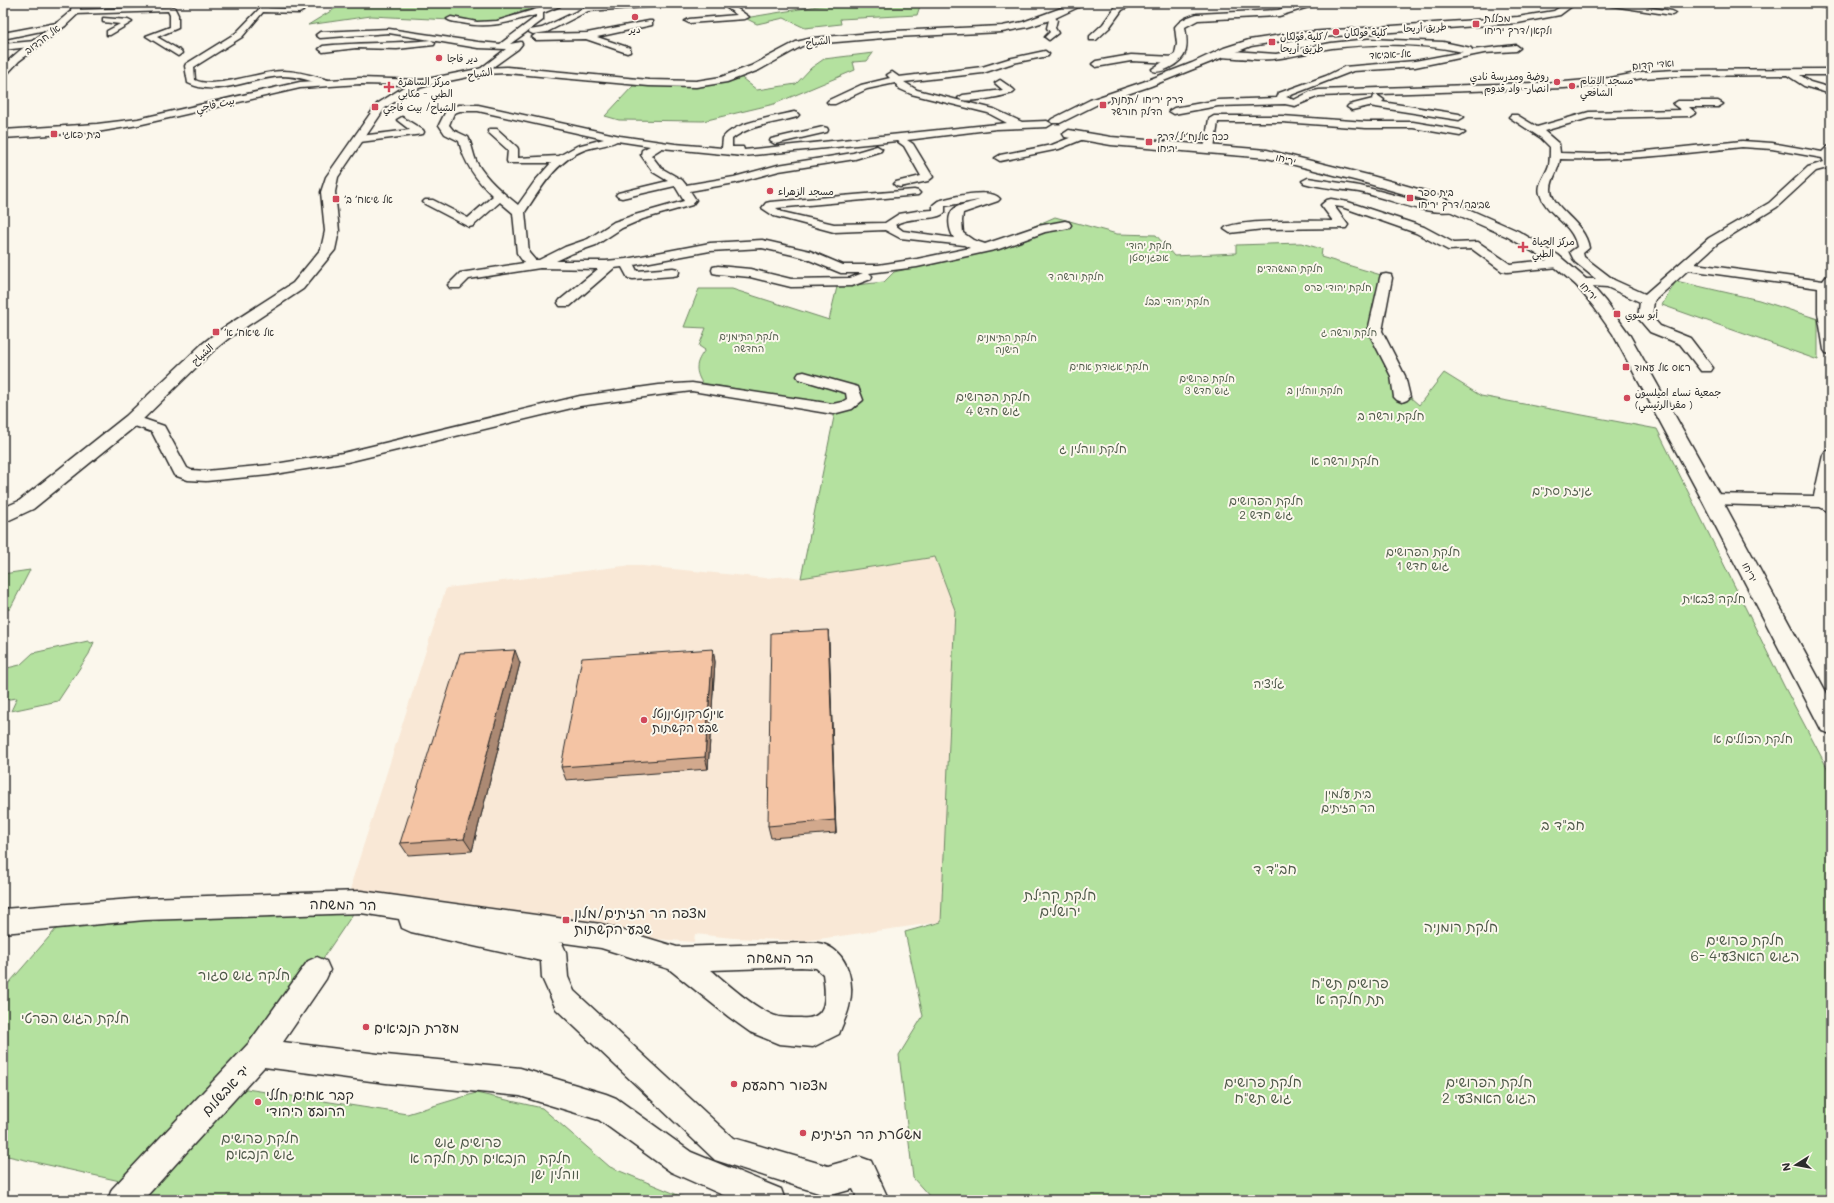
<svg xmlns="http://www.w3.org/2000/svg" width="1834" height="1203" font-family="Mali,'Playpen Sans Arabic','Playpen Sans Hebrew',sans-serif">
<style>
.built{fill:#f9e8d6}
.green{fill:#b4e19f;stroke:#708665}
.lines{fill:none;stroke-linecap:round;stroke-linejoin:round}
.street-casing{stroke:#2b2b2b;stroke-width:3}
.secondary-casing{stroke:#2b2b2b;stroke-width:3}
.street{fill:#fbf7ec;fill-rule:evenodd}
.secondary{fill:#fbf7ec;fill-rule:evenodd}
.wall{fill:#d2a98d;stroke:#2b2b2b}
.shaded-wall{fill:#ab8973;stroke:#2b2b2b}
.building{fill:#f4c4a4;stroke:#2b2b2b}
.poi-dot{fill:#d1495b;stroke:#fbf7ec;stroke-width:1.5}
.labels{text-anchor:middle;dominant-baseline:central;stroke-width:4;stroke-linejoin:round;paint-order:stroke}
.far-poi-label{font-size:10px;fill:#2b2b2b;stroke:#fbf7ec;text-anchor:start}
.far-street-label{font-size:10px;fill:#2b2b2b;stroke:#fbf7ec}
.far-park-label{font-size:10px;fill:#4d5848;stroke:#fbf7ec}
.park-label{font-size:12px;fill:#4d5848;stroke:#fbf7ec}
.poi-label{font-size:12px;fill:#2b2b2b;stroke:#fbf7ec;text-anchor:start}
.near-park-label{font-size:14px;fill:#4d5848;stroke:#fbf7ec}
.near-street-label{font-size:14px;fill:#2b2b2b;stroke:#fbf7ec}
.near-poi-label{font-size:14px;fill:#2b2b2b;stroke:#fbf7ec;text-anchor:start}
</style>
<rect width="100%" height="100%" fill="#fbf7ec"/>
<filter id="ink" filterUnits="userSpaceOnUse"><feTurbulence type="fractalNoise" baseFrequency=".025" numOctaves="2"/><feDisplacementMap in="SourceGraphic" scale="8" xChannelSelector="R" yChannelSelector="G"/><feConvolveMatrix kernelMatrix="1 2 1 2 8 2 1 2 1" color-interpolation-filters="sRGB"/></filter>
<g filter="url(#ink)">
<path class="built" d="M935,557L955,610L941,922L804,941L733,938L695,934L694,942L620,936L351,897L352,881L446,588L632,565L766,578L788,576L801,578Z"/>
<g class="green">
<path d="M344,3H557L551,6L518,12L499,25L451,20L371,16L308,25Z"/>
<path d="M836,3H921L917,15L840,19L841,24L805,28L784,18L757,24L745,18Z"/>
<path d="M873,53L867,61L853,62L855,70L774,104L703,121L619,120L605,116L633,86L696,87L738,75L757,90L796,84L811,68L824,59Z"/>
<path d="M1055,217L1117,234L1156,235L1174,256L1236,253V245L1301,243L1322,249L1321,257L1381,275L1368,329L1384,357L1393,382L1419,405L1444,373L1481,396L1657,429L1784,686L1831,775V1200H930L931,1198L913,1178L899,1055L923,1016L905,932L941,922L955,610L935,557L801,578L835,412L832,405L702,383C694,369 696,362 705,350L699,346L706,328L684,327L699,289H732L829,320L837,287L884,282L894,272L969,255Z"/>
<path d="M1676,281L1759,300L1818,319V360L1662,305Z"/>
<path d="M30,570L10,609L3,610V574Z"/>
<path d="M88,641L91,643L94,642L89,654L58,701L11,711L17,698L3,700V669L20,665L33,653Z"/>
<path d="M361,902L259,1053L129,1183L3,1155V990L63,921Z"/>
<path d="M240,1088L407,1114L476,1093L542,1108L610,1167L690,1200H139Z"/>
</g>
<g class="lines">
<g class="street-casing">
<g id="street">
<path d="M265,3H274L268,8L299,9L303,11L299,13L263,12L242,37L194,67L195,80C215,90 260,71 283,71C298,71 314,76 328,80L330,82L328,84L325,85C311,81 297,76 282,76C252,77 217,98 188,83L185,66L186,64L236,33Z"/>
<path d="M640,3H678L674,5L588,11L547,32L533,34L529,32L530,30L542,28L586,7Z"/>
<path d="M720,3H729L749,17L745,19L689,23L685,21L689,19L737,15Z"/>
<path d="M1125,3H1136L1122,10L1109,28L1096,40H1090V36L1103,24L1116,6Z"/>
<path d="M1602,3H1621L1672,11L1676,13L1672,15L1606,5Z"/>
<path d="M1811,3L1831,5V9L1812,5Z"/>
<path d="M553,4H556L560,6L543,13V20L510,44L521,42L522,44L518,49L483,74L478,71L480,69L506,49L478,48L389,33L320,38L316,35L320,32L389,29L478,42L500,44L536,17V15C509,22 489,29 462,23C457,22 451,22 447,19L451,17L477,22L497,21Z"/>
<path d="M171,7H174L178,15V28L157,37L181,51L182,53L178,56L146,36L170,27V15L168,11L75,14L71,12L75,10Z"/>
<path d="M1047,15H1053L1057,20L1055,28L1058,33L1049,40L1045,37L1050,32L1047,28L1049,20L1046,17Z"/>
<path d="M103,18L128,20L132,22L110,35H107V31L120,24L103,22Z"/>
<path d="M649,21H652V25L597,37L630,48V52L627,53L586,39L536,40L532,37L536,34L587,33Z"/>
<path d="M62,22L66,24L65,26L3,39V33Z"/>
<path d="M1368,39L1443,42L1471,48L1472,50L1516,45L1520,48L1516,51L1484,53L1415,67L1353,71L1286,97L1294,100L1310,92L1319,90L1564,82L1610,78L1642,72L1676,70L1831,69V75H1800L1810,82L1831,88V94L1804,86L1787,75L1676,76L1642,78L1610,84L1564,88L1319,96L1295,106L1285,104L1218,106L1174,114L1169,111L1174,108L1218,100L1277,98L1279,93L1326,76L1344,67L1415,61L1463,52C1421,43 1375,43 1332,48C1305,52 1279,62 1251,59C1244,58 1215,58 1213,55L1217,52L1233,51L1276,54L1331,43Z"/>
<path d="M431,40L435,43L434,45L397,49L356,48L323,52L319,49L323,46C359,42 395,44 431,40Z"/>
<path d="M35,41L38,42V46L3,50V44Z"/>
<path d="M1045,51L1049,54L1048,56L1013,63L983,73L904,82L917,90L994,109L1022,122L1047,121L1052,124L1047,127L996,129L907,140L913,144L933,177L928,181L900,187L896,186L894,184L896,182L921,176L904,146L897,141L743,156L662,148L651,155L661,168L682,180L686,185L734,177L778,165L853,153L877,146L882,149L881,151L855,159L779,171L735,183L690,191L696,200L692,205L643,219L622,228L596,245L573,253L556,261H606L626,259L710,243L762,240L810,251L843,265H878L917,259L970,248L964,245L900,238L885,230L834,232L774,216L762,208L766,203L770,202L914,190L918,191L920,193L918,195L776,208L782,212L834,224L885,223L899,214L917,211L933,210V205L938,201C951,197 991,187 1000,199L998,201L963,213L962,221L963,233L973,240L985,244L1038,226L1065,221L1069,222L1071,225L1069,228L1045,232L999,249L917,267L869,273L872,276L871,279L852,286L791,287L750,277L718,274L713,273L712,270L713,267L718,266L750,269L791,279L850,278L863,273H841L802,257L762,248L710,251L634,265L637,271L673,268L678,269L679,272L678,275L673,276L633,279L628,278L622,267L614,268L570,306H560L558,303L560,300L598,269L540,268L469,279L460,288H450L448,285L460,273L524,263L517,253L513,213L500,202L473,226L469,227L425,204L423,202L425,200H433L468,218L493,196C476,180 464,163 459,141L445,134L439,125L447,109L459,105H478L620,136L675,144L722,148L723,138C734,122 775,117 794,112L797,113L799,115L797,117C776,123 750,125 732,139V147H743L744,150L1007,123L988,113L911,94L900,89L895,83L867,89L835,104H829L827,102L829,100L861,85L890,78L887,75L892,72L899,77L982,67L1008,59ZM460,111H478L604,139L577,146L559,156L518,158V149L517,147L497,129H489L488,131L489,133L508,150L507,161L508,163H551L535,181L518,205C503,193 487,180 477,163C473,155 472,144 468,137L453,130L449,125L454,113ZM617,141L650,146L642,150L641,155L653,172L668,181L618,193L616,195L618,197L622,198L675,186L684,201L635,215L614,222L588,239L565,247L539,260H535L529,253L525,212C541,188 556,161 584,150C595,146 607,146 617,141ZM979,200C972,203 961,204 955,208C946,215 949,230 954,238L903,231L895,225C910,215 937,222 945,212V206Z"/>
<path d="M1131,55L1175,57L1179,60L1175,63L1131,61L1096,67L1092,64L1096,61Z"/>
<path d="M1000,80L1013,89L1015,91L1013,93C1003,96 965,105 958,98L963,95L1003,90L995,83Z"/>
<path d="M1377,95L1384,100L1382,102L1459,114L1464,117L1459,120L1369,106L1352,110L1347,107L1349,105L1373,99L1374,96Z"/>
<path d="M1678,101H1718L1723,104L1718,107H1689L1696,113L1691,116L1589,118L1544,131L1559,144L1560,153L1592,154L1637,152L1742,141L1772,143L1822,152L1827,147L1831,146V167L1816,171L1777,207L1717,244L1695,264L1823,281L1826,277L1831,276V354L1826,353L1824,350L1818,313V288L1688,270L1654,301L1652,317L1660,326L1690,338L1713,368L1711,371H1701L1680,344L1650,332L1638,318L1640,302L1607,287L1576,285L1575,282L1576,279H1596L1575,262L1570,252L1577,247C1573,223 1547,216 1540,194C1537,184 1546,175 1549,165C1550,159 1550,153 1550,147L1541,138L1509,117L1511,115H1517L1537,127L1589,112L1681,110L1673,104ZM1742,147L1772,149L1822,158L1824,162L1808,167L1769,203L1709,238L1645,294L1614,280L1584,257L1583,253L1589,248C1585,221 1551,209 1551,189C1551,179 1559,170 1560,159C1621,161 1681,154 1742,147Z"/>
<path d="M1214,116H1282L1366,122H1413L1460,130L1465,133L1460,136L1413,128H1366L1282,122H1218L1214,149L1209,152L1204,149L1209,119Z"/>
<path d="M402,117L423,130L424,132L423,134L360,142L355,139L360,136L410,130L397,120Z"/>
<path d="M823,127L827,128L828,130L827,132L775,144L770,141L771,139Z"/>
<path d="M1082,133L1087,136L1086,138L1059,149L1000,161L995,158L1000,155L1052,145Z"/>
<path d="M1308,178L1360,186L1425,203L1455,205L1461,208L1459,210C1429,218 1389,198 1359,192C1341,189 1322,188 1304,183L1302,181Z"/>
<path d="M1331,199L1348,202L1424,227L1454,243L1478,242L1510,264L1559,259L1563,260L1565,263L1563,266L1559,267L1507,272L1502,271L1472,249L1448,250L1416,233L1342,207L1334,206L1348,225L1346,228L1263,229L1230,233L1224,229C1231,219 1317,221 1333,221L1321,205L1327,200Z"/>
<path d="M1386,274L1391,275L1392,278L1382,331L1405,376L1410,397L1407,400L1402,402L1397,400L1394,397L1391,376L1368,331L1380,278L1381,275Z"/>
<path d="M804,372L858,387L863,400L852,409L833,414L692,391L659,395L580,406L343,463L269,475L206,481L188,480L174,475L152,432L126,423L124,420L126,417L132,415L164,426L187,468L191,470L206,471L269,465L343,453L580,396L659,385L692,383L833,404L842,402L847,399L846,393L799,379L797,376L799,373Z"/>
<path d="M1831,450V513L1820,507L1711,504L1705,503L1702,499L1705,495L1711,494L1814,496L1823,455L1825,452Z"/>
<path d="M361,891L601,924L677,947L801,943C808,943 816,942 823,944C849,953 855,983 849,1007C847,1016 842,1025 839,1034L813,1047L779,1044L750,1032L729,1017L669,969L601,948L558,942L562,943L566,952L568,977L574,991L733,1138L828,1166L860,1157L871,1161L887,1196L885,1200H854L856,1195L853,1189L828,1196L715,1160L556,1009L542,978L541,961L411,932L402,928L399,919L361,913L145,920L3,933V909L145,898ZM801,967L816,968L823,974C826,995 829,1021 801,1018C794,1018 786,1018 779,1017C758,1012 728,984 711,970Z"/>
<path d="M317,957L326,961L330,970L326,979L283,1042L386,1055L520,1068L606,1094L616,1098L691,1152L781,1189L785,1200H734L671,1172L599,1120L520,1096L386,1083L264,1067L143,1200H108L112,1189L249,1043L308,961Z"/>
</g>
</g>
<g class="secondary-casing">
<g id="secondary">
<path d="M72,3H80V12L65,26L19,61L7,74L3,75V66C23,45 49,31 71,11Z"/>
<path d="M1075,3H1087L1053,19L1028,27L1002,32L895,37L813,44L802,46L759,70L727,82L696,87L649,86L507,73L483,74L429,85L413,90L385,108L338,177L335,192L339,231L335,250L303,289L229,338L213,351L138,424L33,509L3,523V508L19,501L126,416L201,345L217,332L293,283L321,249L325,231L321,192L326,177L377,104L407,85L360,84L300,88L138,125L97,132L3,138V130L97,124L138,119L300,82L360,78L422,80L483,68L507,67L649,80L696,81L721,77L751,66L796,42L813,38L895,31L1002,26L1023,22Z"/>
<path d="M1303,3H1316L1315,5L1279,16L1198,20L1185,27C1188,47 1189,58 1169,68C1164,70 1159,73 1153,71L1152,69L1175,54L1177,44L1175,27C1181,19 1188,17 1197,14L1278,10Z"/>
<path d="M1566,3H1576L1560,15L1518,23L1294,39L1251,46L1151,86L1098,104L1060,123H1052L1050,121L1052,119L1090,100L1143,82L1192,63L1224,48L1249,40L1294,33L1518,17L1554,11Z"/>
<path d="M1069,130L1111,137L1267,150L1372,176L1432,193L1518,231L1558,255L1586,279L1605,301L1629,334L1720,496L1831,701V734L1822,731L1700,496L1613,334L1594,307L1576,285L1548,261L1508,237L1422,199L1362,182L1267,158L1111,145L1065,137L1063,134Z"/>
</g>
</g>
<use href="#street" class="street"/>
<use href="#secondary" class="secondary"/>
</g>
<g class="wall">
<path d="M828,630L829,643L836,833L771,838L768,826Z"/>
<path d="M713,649L715,662L708,769L566,780L561,767Z"/>
<path d="M520,663L472,851L408,855L400,843Z"/>
</g>
<g class="shaded-wall">
<path d="M828,630L829,643L836,833L835,820Z"/>
<path d="M713,649L715,662L708,769L705,757Z"/>
<path d="M515,650L520,663L472,851L464,839Z"/>
</g>
<g class="building">
<path d="M828,630L835,820L768,826L771,633Z"/>
<path d="M713,649L705,757L561,767L582,658Z"/>
<path d="M515,650L464,839L400,843L460,653Z"/>
</g>
</g>
<g class="poi-dot">
<circle cx="635" cy="17" r="4"/>
<rect x="1472" y="20" width="8" height="8" rx="2"/>
<circle cx="1336" cy="32" r="4"/>
<rect x="1268" y="38" width="8" height="8" rx="2"/>
<circle cx="439" cy="58" r="4"/>
<circle cx="1557" cy="82" r="4"/>
<circle cx="1572" cy="86" r="4"/>
<path d="M387 81h4v4h4v4h-4v4h-4v-4h-4v-4h4z"/>
<rect x="1099" y="101" width="8" height="8" rx="2"/>
<rect x="371" y="103" width="8" height="8" rx="2"/>
<rect x="50" y="130" width="8" height="8" rx="2"/>
<rect x="1145" y="138" width="8" height="8" rx="2"/>
<circle cx="770" cy="191" r="4"/>
<rect x="1406" y="194" width="8" height="8" rx="2"/>
<rect x="332" y="195" width="8" height="8" rx="2"/>
<path d="M1521 241h4v4h4v4h-4v4h-4v-4h-4v-4h4z"/>
<rect x="1613" y="310" width="8" height="8" rx="2"/>
<rect x="212" y="328" width="8" height="8" rx="2"/>
<rect x="1622" y="363" width="8" height="8" rx="2"/>
<circle cx="1627" cy="398" r="4"/>
<circle cx="644" cy="720" r="4"/>
<rect x="562" y="916" width="8" height="8" rx="2"/>
<circle cx="366" cy="1027" r="4"/>
<circle cx="734" cy="1084" r="4"/>
<circle cx="258" cy="1102" r="4"/>
<circle cx="803" cy="1133" r="4"/>
</g>
<g class="labels">
<g class="far-poi-label">
<text x="1484" y="18">מכללת<tspan x="1484" dy="12">ולקאן/דרך יריחו</tspan></text>
<text x="635" y="29" text-anchor="middle">دير</text>
<text x="1344" y="32">كلية فولكان</text>
<text x="1280" y="36">كلية ڤولكان/<tspan x="1280" dy="12">طريق أريحا</tspan></text>
<text x="447" y="58">دير فاجا</text>
<text x="1549" y="76" text-anchor="end">روضة ومدرسة نادي<tspan x="1549" dy="12">انصار- واد قدوم</tspan></text>
<text x="1580" y="80">مسجد الإمام<tspan x="1580" dy="12">الشافعي</tspan></text>
<text x="398" y="81">مركز الساهرة<tspan x="398" dy="12">الطبي - مكابي</tspan></text>
<text x="1111" y="99">דרך יריחו /תחנת<tspan x="1111" dy="12">הדלק חורשד</tspan></text>
<text x="383" y="107">الشياح/ بيت فاجي</text>
<text x="62" y="134">בית פאגי</text>
<text x="1157" y="136">ככר אלנח׳יל/דרך<tspan x="1157" dy="12">יריחו</tspan></text>
<text x="778" y="191">مسجد الزهراء</text>
<text x="1418" y="192">בית ספר<tspan x="1418" dy="12">שביבה/דרך יריחו</tspan></text>
<text x="344" y="199">אל שיאח׳ ב׳</text>
<text x="1532" y="241">مركز الحياة<tspan x="1532" dy="12">الطبي</tspan></text>
<text x="1625" y="314">أبو سوي</text>
<text x="224" y="332">אל שיאח׳ א׳</text>
<text x="1634" y="367">ראס אל עמוד</text>
<text x="1635" y="392">جمعية نساء اميلسون<tspan x="1635" dy="12">(مقر الرئيسي )</tspan></text>
</g>
<g class="far-street-label">
<text transform="translate(1425 27) rotate(-3)">طريق أريحا</text>
<text transform="translate(42 39) rotate(-37)">אל חרדוב</text>
<text transform="translate(818 41) rotate(-7)">الشياح</text>
<text transform="translate(1390 54) rotate(-3)">אל-אביאד</text>
<text transform="translate(1653 64) rotate(-5)">ואדי קדום</text>
<text transform="translate(480 73) rotate(-9)">الشياح</text>
<text transform="translate(215 104) rotate(-13)">بيت فاجي</text>
<text transform="translate(1286 159) rotate(14)">יריחו</text>
<text transform="translate(1589 291) rotate(49)">יריחו</text>
<text transform="translate(202 354) rotate(-42)">الشياح</text>
<text transform="translate(1750 572) rotate(62)">יריחו</text>
</g>
<g class="far-park-label">
<text x="1149" y="245">חלקת יהודי<tspan x="1149" dy="12">אפגניסטן</tspan></text>
<text x="1290" y="268">חלקת המשהדים</text>
<text x="1076" y="276">חלקת ורשה ד</text>
<text x="1338" y="287">חלקת יהודי פרס</text>
<text x="1177" y="301">חלקת יהודי בבל</text>
<text x="1349" y="332">חלקת ורשה ג</text>
<text x="749" y="336">חלקת התימנים<tspan x="749" dy="12">החדשה</tspan></text>
<text x="1007" y="337">חלקת התימנים<tspan x="1007" dy="12">הישנה</tspan></text>
<text x="1109" y="366">חלקת אגודת אחים</text>
<text x="1207" y="378">חלקת פרושים<tspan x="1207" dy="12">גוש חדש 3</tspan></text>
<text x="1315" y="390">חלקת ווהלין ב</text>
</g>
<g class="park-label">
<text x="993" y="396">חלקת הפרושים<tspan x="993" dy="14">גוש חדש 4</tspan></text>
<text x="1391" y="415">חלקת ורשה ב</text>
<text x="1093" y="448">חלקת ווהלין ג</text>
<text x="1345" y="460">חלקת ורשה א</text>
<text x="1562" y="490">גניזת סת"ם</text>
<text x="1266" y="500">חלקת הפרושים<tspan x="1266" dy="14">גוש חדש 2</tspan></text>
<text x="1423" y="551">חלקת הפרושים<tspan x="1423" dy="14">גוש חדש 1</tspan></text>
<text x="1714" y="598">חלקה צבאית</text>
<text x="1269" y="683">גליציה</text>
<text x="1753" y="738">חלקת הכוללים א</text>
<text x="1348" y="793">בית עלמין<tspan x="1348" dy="14">הר הזיתים</tspan></text>
</g>
<g class="poi-label">
<text x="652" y="713">אינטרקונטיננטל<tspan x="652" dy="14">שבע הקשתות</tspan></text>
</g>
<g class="near-park-label">
<text x="1563" y="824">חב"ד ב</text>
<text x="1275" y="868">חב"ד ד</text>
<text x="1060" y="894">חלקת קהילת<tspan x="1060" dy="16">ירושלים</tspan></text>
<text x="1461" y="926">חלקת רומניה</text>
<text x="1745" y="939">חלקת פרושים<tspan x="1745" dy="16">הגוש האמצעי4 -6</tspan></text>
<text x="244" y="974">חלקה גוש סגור</text>
<text x="1350" y="982">פרושים תש"ח<tspan x="1350" dy="16">תת חלקה א</tspan></text>
<text x="75" y="1017">חלקת הגוש הפרטי</text>
<text x="1263" y="1081">חלקת פרושים<tspan x="1263" dy="16">גוש תש"ח</tspan></text>
<text x="1489" y="1081">חלקת הפרושים<tspan x="1489" dy="16">הגוש האמצעי 2</tspan></text>
<text x="260" y="1137">חלקת פרושים<tspan x="260" dy="16">גוש הנבאים</tspan></text>
<text x="468" y="1141">פרושים גוש<tspan x="468" dy="16">הנבאים תת חלקה א</tspan></text>
<text x="555" y="1157">חלקת<tspan x="555" dy="16">ווהלין ישן</tspan></text>
</g>
<g class="near-street-label">
<text transform="translate(343 904) rotate(1)">הר המשחה</text>
<text x="780" y="957">הר המשחה</text>
<text transform="translate(225 1090) rotate(-47)">יד אבשלום</text>
</g>
<g class="near-poi-label">
<text x="574" y="912">מצפה הר הזיתים/מלון<tspan x="574" dy="16">שבע הקשתות</tspan></text>
<text x="374" y="1027">מערת הנביאים</text>
<text x="742" y="1084">מצפור רחבעם</text>
<text x="266" y="1094">קבר אחים חללי<tspan x="266" dy="16">הרובע היהודי</tspan></text>
<text x="811" y="1133">משטרת הר הזיתים</text>
</g>
</g>
<rect width="1834" height="1203" fill="none" stroke="#fbf7ec" stroke-width="16"/>
<rect x="8" y="8" width="1818" height="1187" fill="none" stroke="#2b2b2b" stroke-width="1.5" filter="url(#ink)"/>
<g transform="translate(1796 1165) rotate(259)" stroke="#fbf7ec" stroke-width="3" paint-order="stroke">
<path d="M0-3L7 15L0 10L-7 15Z" fill="#2b2b2b"/>
<text y="-6" font-size="11" font-weight="bold" text-anchor="middle" fill="#2b2b2b">N</text>
</g>
</svg>
